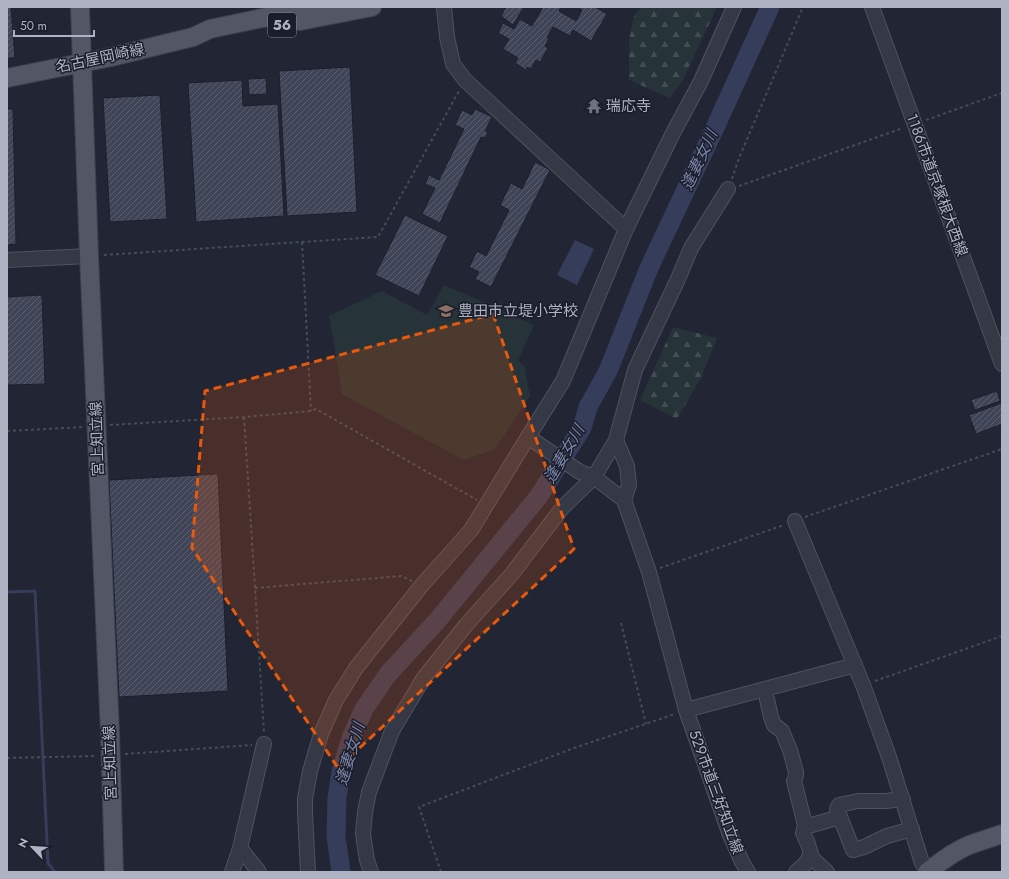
<svg xmlns="http://www.w3.org/2000/svg" width="1009" height="879" font-family="Jost,'Noto Sans JP',sans-serif">
<style>
.forest{fill:url(#forest-firs)}
.garden{fill:#263338}
.water{fill:#363d5a}
.lines{fill:none;stroke-linecap:round;stroke-linejoin:round}
.stream{stroke:#363d5a;stroke-width:3}
.river{stroke:#363d5a;stroke-width:19}
.building{fill:url(#building-hatch);stroke:#1c1f2c}
.minor-casing{stroke:#4f5260;stroke-width:16}
.major-casing{stroke:#3e414f;stroke-width:20}
.path{stroke:#434e55;stroke-width:2;stroke-dasharray:3 3;stroke-linecap:butt}
.minor{stroke:#353845;stroke-width:14}
.major{stroke:#525665;stroke-width:18}
.marked{fill:#e8590c;fill-opacity:0.2;stroke:#e8590c;stroke-width:3;stroke-dasharray:8 5;stroke-linejoin:round}
.labels{text-anchor:middle;dominant-baseline:central;stroke-width:3;stroke-linejoin:round;paint-order:stroke}
.shield{fill:#1a1d2a;stroke:#828594;stroke-width:1}
.shield-label{font-size:14px;font-weight:bold;fill:#afb2c2}
.street-label{font-size:15px;fill:#afb2c2;stroke:#1a1d2a}
.poi-label{font-size:15px;fill:#afb2c2;stroke:#1a1d2a;text-anchor:start}
.water-label{font-size:16px;font-style:italic;fill:#7a83a8;stroke:#1a1d2a}
</style>
<defs>
<pattern id="forest-firs" width="22" height="20" patternUnits="userSpaceOnUse"><rect width="22" height="20" fill="#263338"/><path d="M5 1l3.5 6h-7zM16 11l3.5 6h-7z" fill="#434e53"/></pattern>
<pattern id="building-hatch" width="6" height="6" patternUnits="userSpaceOnUse"><rect width="6" height="6" fill="#404457"/><path d="M-1 1l2-2M0 6l6-6M5 7l2-2" fill="none" stroke="#595d6e"/></pattern>
</defs>
<rect width="100%" height="100%" fill="#212534"/>
<g class="forest">
<path d="M642,7H717L683,80L670,98L629,80V40L634,16Z"/>
<path d="M673,327L717,338L701,378L677,419L640,400Z"/>
</g>
<path class="garden" d="M444,285L534,325L518,361L525,367L530,396L495,449L464,460L342,394L329,316L382,291L427,315Z"/>
<path class="water" d="M575,240L594,249L577,285L557,275Z"/>
<g class="lines">
<path class="stream" d="M7,592L35,591L48,863L55,872"/>
<path class="river" d="M341,872L336,837L337,797L341,772L351,738L364,709L388,674L437,621L539,496L582,428L588,407L608,371L649,268L713,132L770,7"/>
</g>
<g class="building">
<path d="M7,7H11L15,58H7Z"/>
<path d="M506,7H524L513,25L501,16Z"/>
<path d="M543,7H561L559,11L576,21L582,10L577,7H595L607,14L591,41L573,30L570,36L553,27L547,37L549,38L545,46L548,48L540,62L536,60L531,69L527,67L526,70L515,63L518,58L503,49L509,39L498,33L503,23L514,29L520,19L532,26Z"/>
<path d="M350,67L357,212L287,216L279,71Z"/>
<path d="M266,78L267,94L249,95L248,79Z"/>
<path d="M242,80L243,106L278,104L284,216L196,222L188,83Z"/>
<path d="M160,95L167,219L110,222L103,98Z"/>
<path d="M7,109H13L16,244L7,245Z"/>
<path d="M475,109L492,117L485,131L488,132L485,138L481,137L440,223L422,214L435,188L425,184L429,175L439,180L464,129L455,125L462,110L472,115Z"/>
<path d="M535,162L550,170L491,287L475,279L479,272L469,267L477,251L486,256L509,210L500,205L511,183L522,189Z"/>
<path d="M405,215L448,236L419,296L375,275Z"/>
<path d="M42,295L45,384L7,385V297Z"/>
<path d="M997,391L1000,401L975,410L971,400Z"/>
<path d="M1002,403V424L976,434L969,415Z"/>
<path d="M218,474L228,691L119,697L109,480Z"/>
</g>
<g class="lines">
<g class="minor-casing">
<g id="minor">
<path d="M444,7L447,37L453,64L465,80L626,229"/>
<path d="M734,7L701,81L673,133L626,229L563,381L528,437L580,472L594,477L624,500L649,572L686,710L730,835L742,862L748,872"/>
<path d="M872,7L1002,364"/>
<path d="M7,260L89,256"/>
<path d="M616,440L627,466L629,485L624,500"/>
<path d="M795,521L863,685L889,757L922,863L928,871"/>
<path d="M767,699L771,717L774,725L782,731L790,750L796,772V775L794,781L805,825L803,833L808,844L811,854L809,858L805,864L796,872"/>
<path d="M686,710L855,665"/>
<path d="M903,799L886,801H858L839,805L837,809L853,850L864,847L887,836L912,829"/>
<path d="M805,827L840,817"/>
<path d="M240,848L259,872"/>
<path d="M810,856L827,872"/>
<path d="M232,872L240,848L264,744"/>
<path d="M308,872L305,813V799L310,771L321,734L336,700L356,668L422,585L471,530L528,437"/>
<path d="M371,872L367,860L363,834L365,812L369,792L392,731L423,679L466,625L511,575L563,507L594,477L616,440L635,370L678,279L691,248L728,189"/>
</g>
</g>
<g class="major-casing">
<g id="major">
<path d="M80,7L82,63L89,256L110,733L114,872"/>
<path d="M300,21L372,7"/>
<path d="M7,78L111,57L193,37L210,29L315,7"/>
<path d="M927,872C942,861 957,849 975,843C984,840 993,837 1002,834"/>
</g>
</g>
<g class="path">
<path d="M926,120L1002,93"/>
<path d="M732,179L739,158L774,76L803,7"/>
<path d="M739,186L903,128"/>
<path d="M302,242L311,411"/>
<path d="M104,255L378,237L459,91"/>
<path d="M244,417L255,588L264,733"/>
<path d="M110,425L244,417L311,411L316,409L477,500"/>
<path d="M7,431L84,427"/>
<path d="M805,517L1002,449"/>
<path d="M660,568L784,525"/>
<path d="M255,588L401,576L412,581"/>
<path d="M621,623L646,724"/>
<path d="M875,681L1002,636"/>
<path d="M125,754L252,745"/>
<path d="M7,758L96,756"/>
<path d="M441,872L419,807L574,748L675,714"/>
</g>
<use href="#minor" class="minor"/>
<use href="#major" class="major"/>
</g>
<path class="marked" d="M493,314L574,549L338,768L192,548L205,391Z"/>
<defs>
<g id="temple-bare" transform="scale(1.2)"><path d="M0-6L5-2H3V0L6.5 2.5H4V6H1.5V3h-3V6H-4V2.5H-6.5L-3 0V-2H-5Z" fill="#6b7280" stroke="#1a1d2a" stroke-width="2.5" paint-order="stroke"/></g>
<g id="school-bare" transform="scale(1.2)"><path d="M0-5L7-2L0 1L-7-2ZM-4 1L0 2.5L4 1V4Q0 6-4 4Z" fill="#8d6e63" stroke="#1a1d2a" stroke-width="2.5" paint-order="stroke"/></g>
</defs>
<g fill-rule="evenodd">
<use href="#temple-bare" x="594" y="106"/>
<use href="#school-bare" x="446" y="311"/>
</g>
<g class="labels">
<rect class="shield" x="268" y="13" width="28" height="24" rx="3"/>
<g class="shield-label">
<text x="282" y="25">56</text>
</g>
<g class="street-label">
<text transform="translate(100 58) rotate(-12)">名古屋岡崎線</text>
<text transform="translate(937 185) rotate(70)">1186市道京塚根大西線</text>
<text transform="translate(97 439) rotate(-92)">宮上知立線</text>
<text transform="translate(110 763) rotate(-92)">宮上知立線</text>
<text transform="translate(716 792) rotate(70)">529市道三好知立線</text>
</g>
<g class="poi-label">
<text x="606" y="106">瑞応寺</text>
<text x="458" y="311">豊田市立堤小学校</text>
</g>
<g class="water-label">
<text transform="translate(699 160) rotate(-65)">逢妻女川</text>
<text transform="translate(564 454) rotate(-60)">逢妻女川</text>
<text transform="translate(350 754) rotate(-73)">逢妻女川</text>
</g>
</g>
<rect width="1009" height="879" fill="none" stroke="#afb2c2" stroke-width="16"/>
<g transform="translate(32 847) rotate(295)" stroke="#1a1d2a" stroke-width="3" paint-order="stroke">
<path d="M0-3L7 15L0 10L-7 15Z" fill="#afb2c2"/>
<text y="-6" font-size="11" font-weight="bold" text-anchor="middle" fill="#afb2c2">N</text>
</g>
<path d="M14 30v6h80v-6" fill="none" stroke="#afb2c2" stroke-width="2"/>
<text x="20" y="30" font-size="12" fill="#afb2c2" stroke="#1a1d2a" stroke-width="3" paint-order="stroke">50 m</text>
</svg>
